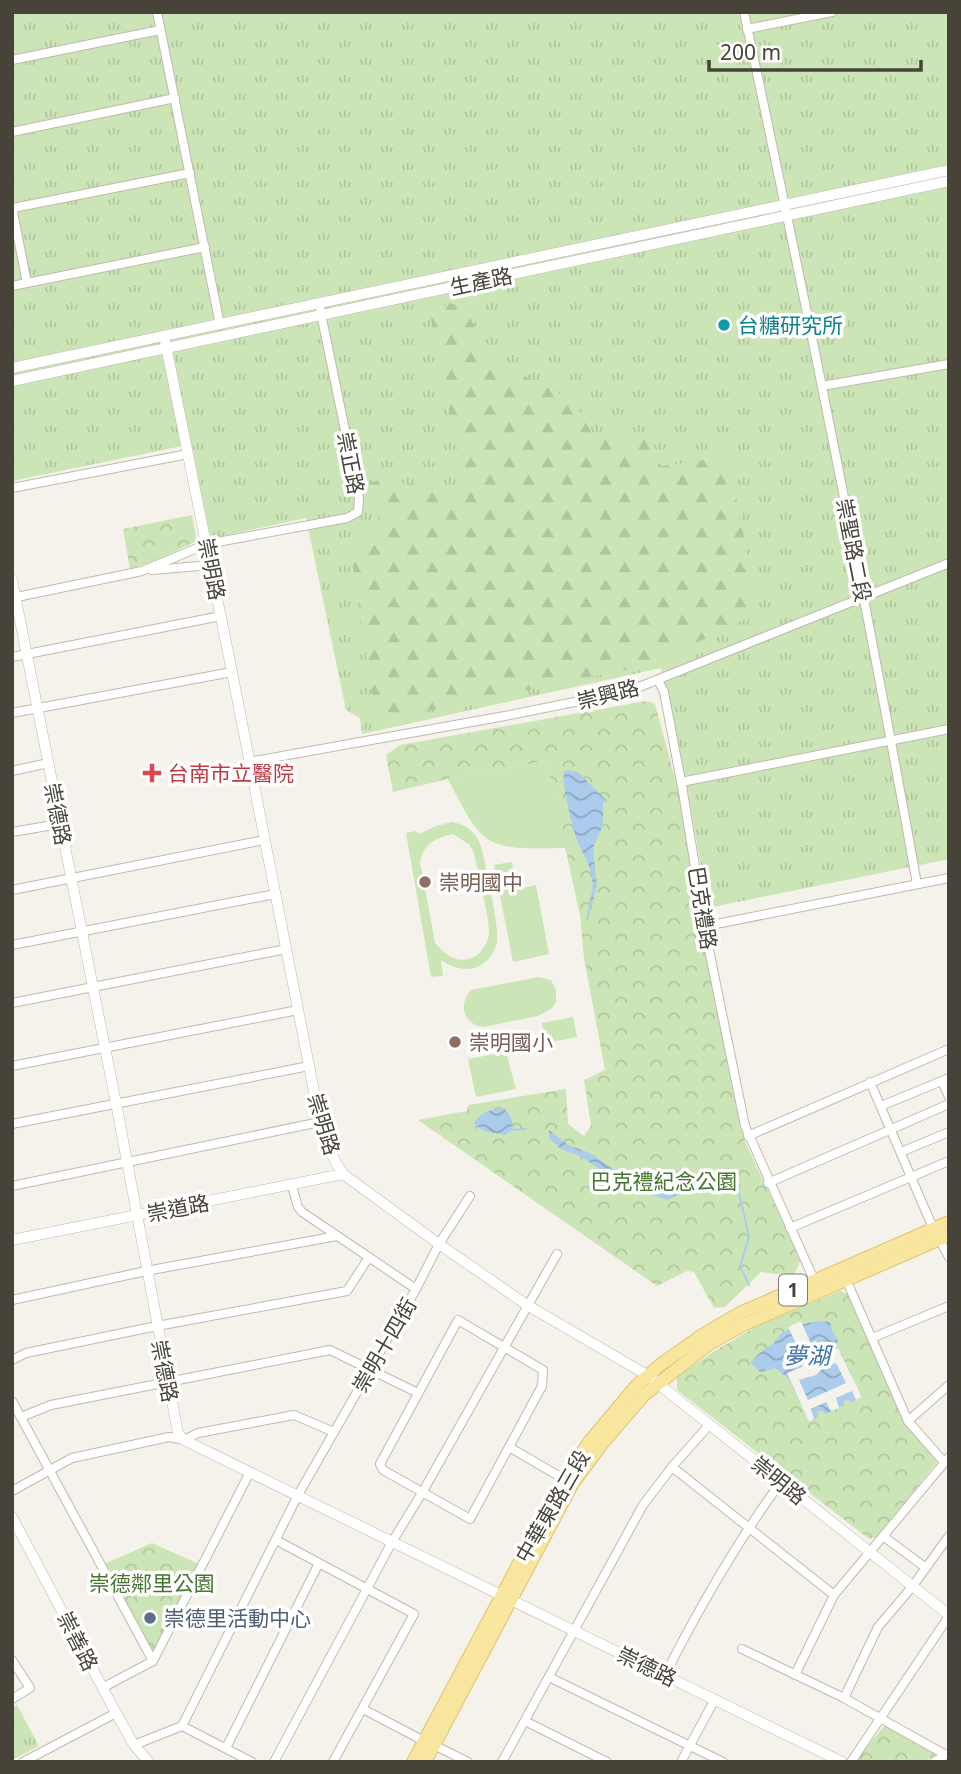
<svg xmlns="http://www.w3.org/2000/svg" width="961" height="1774" font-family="'Noto Sans','Noto Sans TC',sans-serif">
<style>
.grass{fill:url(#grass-tufts)}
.forest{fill:url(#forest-firs)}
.park{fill:url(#park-crowns)}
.pitch{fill:#cce5b6;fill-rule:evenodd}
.water{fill:url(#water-waves)}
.pier{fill:#f4f2ea;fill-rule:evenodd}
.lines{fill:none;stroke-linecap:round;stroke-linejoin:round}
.stream{stroke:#abccec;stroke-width:2}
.minor-casing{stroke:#bfbaad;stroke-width:10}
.tertiary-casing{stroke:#bfbaad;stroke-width:11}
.primary-casing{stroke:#dcc570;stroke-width:14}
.minor{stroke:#fff;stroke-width:8}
.tertiary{stroke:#fff;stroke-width:10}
.primary{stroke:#f8e69f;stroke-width:12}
.culture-dot{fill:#0f9aa8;stroke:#fff;stroke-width:2.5}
.health-dot{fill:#e0444e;stroke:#fff;stroke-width:2.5}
.education-dot{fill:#8d6e63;stroke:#fff;stroke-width:2.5}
.service-dot{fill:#5c6f8a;stroke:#fff;stroke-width:2.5}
.labels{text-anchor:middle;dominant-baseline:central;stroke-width:7;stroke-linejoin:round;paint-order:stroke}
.shield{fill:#fff;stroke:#7e7b74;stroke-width:2}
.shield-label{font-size:19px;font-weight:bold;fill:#474338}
.street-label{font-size:21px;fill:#474338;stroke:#fff}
.culture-label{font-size:21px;fill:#0d838f;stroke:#fff;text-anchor:start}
.health-label{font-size:21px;fill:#be3a42;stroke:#fff;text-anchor:start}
.education-label{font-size:21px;fill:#785e54;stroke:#fff;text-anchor:start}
.park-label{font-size:21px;fill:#44762f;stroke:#fff}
.service-label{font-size:21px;fill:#4e5e75;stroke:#fff;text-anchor:start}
.water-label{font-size:23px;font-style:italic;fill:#3871ad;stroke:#fff}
</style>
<defs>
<pattern id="grass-tufts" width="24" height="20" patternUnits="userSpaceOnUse" patternTransform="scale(1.75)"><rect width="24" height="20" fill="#cce5b6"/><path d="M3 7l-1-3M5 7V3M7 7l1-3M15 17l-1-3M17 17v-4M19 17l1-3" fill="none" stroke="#b1c69d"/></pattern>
<pattern id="forest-firs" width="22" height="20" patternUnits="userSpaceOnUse" patternTransform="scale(1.75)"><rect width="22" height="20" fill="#cce5b6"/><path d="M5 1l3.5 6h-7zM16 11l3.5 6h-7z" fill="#b1c69d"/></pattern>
<pattern id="park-crowns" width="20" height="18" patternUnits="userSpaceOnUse" patternTransform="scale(1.75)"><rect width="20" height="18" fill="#cce5b6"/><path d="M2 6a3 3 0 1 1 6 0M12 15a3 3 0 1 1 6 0" fill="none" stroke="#b1c69d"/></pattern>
<pattern id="water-waves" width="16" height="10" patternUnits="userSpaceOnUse" patternTransform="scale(1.75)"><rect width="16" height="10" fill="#abccec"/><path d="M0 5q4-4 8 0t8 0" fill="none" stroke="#8da7c0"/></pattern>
</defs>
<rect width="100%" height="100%" fill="#f4f2ea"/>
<g class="grass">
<path d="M12,12H949V859L708,908L688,792L661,668L362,734L360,718L346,710L306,518L209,539L192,444L12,481Z"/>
<path d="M17,1705L39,1746L12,1760V1708Z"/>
</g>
<path class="forest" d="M462,302L492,360L573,400L591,432L651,436L661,466L728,457L759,612L653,664L376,722L350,548L364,546L381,530L370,482L384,480L465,492L429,309Z"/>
<g class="park">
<path d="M192,515L196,536L195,542L152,562L130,569L123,529Z"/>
<path d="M646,701L655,704L679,793L702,929L745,1142L801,1260L793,1276L761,1272L725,1307L714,1308L694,1272L687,1271L657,1286L418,1120L467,1111L468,1105L566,1089L568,1124L584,1136L591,1126L584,1080L605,1070L584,958L580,915L546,761L448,779L393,792L386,755L400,745Z"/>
<path d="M840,1291L850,1295L908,1425L937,1462L877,1537L869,1539L677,1390V1377L716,1350L759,1325Z"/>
<path d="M152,1543L201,1565L153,1658L102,1565Z"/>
<path d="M886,1724L936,1755L923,1762H854Z"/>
</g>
<g class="pitch">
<path d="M546,761L566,848C487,849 484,851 448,779Z"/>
<path d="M452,822C469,826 476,832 482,849C486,871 499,922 497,942C495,952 487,963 477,967C465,972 451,967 441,960L443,976L431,977L406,833L416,831L419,834L436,826ZM453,834L470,845L474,853C477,869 491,924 489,935C486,947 479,957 468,959C454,963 443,952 435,943L420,861C425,843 435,838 453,834Z"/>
<path d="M512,862L517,889L536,885L549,954L513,962L494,865Z"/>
<path d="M539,977L551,980L556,990V1002L552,1008L538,1016L483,1027C463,1024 458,1004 471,990Z"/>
<path d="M573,1017L577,1037L546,1043L542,1023Z"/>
<path d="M506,1052L516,1089L476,1097L468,1059Z"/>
</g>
<g class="water">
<path d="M568,770L578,772L607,801L603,803V825L593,848L597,886L587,922C586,907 595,893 592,878C590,863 583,855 578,842C573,831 561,782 564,772Z"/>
<path d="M504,1108C512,1117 518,1128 505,1135L484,1131L474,1124C478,1113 493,1109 504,1108Z"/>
<path d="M549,1130L568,1145L590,1153L623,1176L641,1184L646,1181C666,1205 707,1173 729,1168L741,1186L736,1191C730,1189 721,1183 715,1182C698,1181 681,1194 667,1200L620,1182L580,1156L561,1149L549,1138Z"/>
<path d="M817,1321L830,1322L832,1331L838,1340L836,1347L842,1355L862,1397L850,1403L849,1400H844V1405L825,1414L823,1411H818V1417L809,1422L789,1379L775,1368L760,1372L751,1363C759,1349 774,1348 780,1334L799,1325Z"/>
</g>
<path class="pier" d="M801,1321L815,1353L822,1357L838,1348L862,1397L856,1400L852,1391L836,1398L839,1408L831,1411L826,1402L811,1409L814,1419L809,1422L787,1373L802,1367L803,1358L788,1327ZM836,1363L846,1383L808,1400L799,1380L816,1375L823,1368Z"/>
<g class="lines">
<g class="stream">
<path d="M511,1130L526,1129"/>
<path d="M738,1189L749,1237L740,1266L749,1285"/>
</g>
<g class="minor-casing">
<g id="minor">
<path d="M157,12L220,325"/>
<path d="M744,12C806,302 865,593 917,884"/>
<path d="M747,29L832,12"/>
<path d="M12,60L160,30"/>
<path d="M12,132L175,98"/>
<path d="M12,207L27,283"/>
<path d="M13,208L190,173"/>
<path d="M12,286L205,247"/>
<path d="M822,386L949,364"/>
<path d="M12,488L188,454"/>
<path d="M152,570L211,565"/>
<path d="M12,598L142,571L207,544L347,518L358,512L359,498L319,304"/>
<path d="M12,657L221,616"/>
<path d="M658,680L664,692L683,792L706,935L745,1126L815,1282"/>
<path d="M12,713L232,672"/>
<path d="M249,762L505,716L629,691L949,563"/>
<path d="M12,771L48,763"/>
<path d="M681,782L949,729"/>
<path d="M12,832L59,824"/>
<path d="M12,890L264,840"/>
<path d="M706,926L949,878"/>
<path d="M12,945L275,894"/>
<path d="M12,1003L286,949"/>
<path d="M12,1066L298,1010"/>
<path d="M942,1081L949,1097"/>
<path d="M870,1082L933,1228L949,1257"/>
<path d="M881,1106L949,1078"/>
<path d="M12,1124L309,1066"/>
<path d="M748,1136L949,1049"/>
<path d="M901,1152L949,1132"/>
<path d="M768,1183L949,1104"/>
<path d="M12,1186L320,1122"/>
<path d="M292,1186L298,1207L302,1212L416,1289"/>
<path d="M790,1228L949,1161"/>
<path d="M845,1277L908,1421L944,1462"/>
<path d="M12,1300L146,1271L337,1236"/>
<path d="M458,1320L543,1370L542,1386L470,1519L383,1470L380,1464Z"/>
<path d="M872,1338L949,1306"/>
<path d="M12,1360L26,1353L157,1326L347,1291L369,1257"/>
<path d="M12,1401L153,1661"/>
<path d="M21,1417L51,1405L330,1350L418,1393"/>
<path d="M908,1421L949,1385"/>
<path d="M509,1447L564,1479"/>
<path d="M672,1467L834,1595"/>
<path d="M12,1491L72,1458L169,1437L184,1440L198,1433L294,1415L334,1432"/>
<path d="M885,1534L887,1539L926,1568"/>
<path d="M276,1540L414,1614L333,1762"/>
<path d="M742,1649L844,1698L946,1755"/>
<path d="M12,1660L30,1688L12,1699"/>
<path d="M665,1675C699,1608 736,1543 781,1482"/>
<path d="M795,1675L834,1595L949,1457"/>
<path d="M549,1677L723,1762"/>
<path d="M102,1688L153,1661L250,1472"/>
<path d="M844,1698L878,1627L912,1587L949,1536"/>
<path d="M363,1709L424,1741"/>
<path d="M525,1721L607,1762"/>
<path d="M182,1726L252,1762"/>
<path d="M134,1745L182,1726L298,1495L416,1289L439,1244L470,1196"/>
<path d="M434,1745L468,1762"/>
<path d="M226,1748L319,1563"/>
<path d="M23,1762L116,1713"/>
<path d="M274,1762L392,1542L422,1493L557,1254"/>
<path d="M502,1762L643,1505L672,1467L710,1424"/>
<path d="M681,1762L715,1699"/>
<path d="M851,1762L949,1616"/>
<path d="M934,1762L949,1753"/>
</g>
</g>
<g class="tertiary-casing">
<g id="tertiary">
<path d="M164,336L232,672L320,1122C325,1142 331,1157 343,1174L439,1244L527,1305L647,1375L949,1615"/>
<path d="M12,368L949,170"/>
<path d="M12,381L949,181"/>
<path d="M12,580L116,1103L178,1433L184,1440L842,1762"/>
<path d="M12,1240L343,1174"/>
<path d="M12,1517L116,1713L134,1745L149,1762"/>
</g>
</g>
<g class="primary-casing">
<g id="primary">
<path d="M413,1762L564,1479L590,1441L636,1386L660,1365L704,1334L740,1313L949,1222"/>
<path d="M425,1762L573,1483L601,1445L644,1395L709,1344L745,1324L949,1235"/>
</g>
</g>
<use href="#minor" class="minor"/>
<use href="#tertiary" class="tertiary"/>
<use href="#primary" class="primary"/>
</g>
<circle class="culture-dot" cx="724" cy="325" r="7"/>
<path class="health-dot" d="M148.5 762.5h7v7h7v7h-7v7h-7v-7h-7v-7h7z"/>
<g class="education-dot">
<circle cx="425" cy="882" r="7"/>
<circle cx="455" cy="1042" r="7"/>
</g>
<circle class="service-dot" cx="150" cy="1618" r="7"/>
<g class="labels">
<rect class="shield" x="779" y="1274.5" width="28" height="31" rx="5"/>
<g class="shield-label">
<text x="793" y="1290">1</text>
</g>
<g class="street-label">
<text transform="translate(481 281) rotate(-12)">生產路</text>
<text transform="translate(351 463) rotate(79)">崇正路</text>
<text transform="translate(854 550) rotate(79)">崇聖路二段</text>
<text transform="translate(212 569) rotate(79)">崇明路</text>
<text transform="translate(608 694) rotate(-14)">崇興路</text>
<text transform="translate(58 814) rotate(79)">崇德路</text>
<text transform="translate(703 908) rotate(81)">巴克禮路</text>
<text transform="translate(324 1124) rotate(73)">崇明路</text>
<text transform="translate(178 1208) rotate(-11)">崇道路</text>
<text transform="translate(384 1345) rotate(-60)">崇明十四街</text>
<text transform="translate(165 1371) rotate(79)">崇德路</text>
<text transform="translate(779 1480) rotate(39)">崇明路</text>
<text transform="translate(552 1506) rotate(-60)">中華東路三段</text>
<text transform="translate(78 1641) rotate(63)">崇善路</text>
<text transform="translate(647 1666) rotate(26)">崇德路</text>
</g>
<g class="culture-label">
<text x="738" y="325">台糖研究所</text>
</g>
<g class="health-label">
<text x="168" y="773">台南市立醫院</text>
</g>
<g class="education-label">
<text x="439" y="882">崇明國中</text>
<text x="469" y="1042">崇明國小</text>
</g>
<g class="park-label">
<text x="664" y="1181">巴克禮紀念公園</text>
<text x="152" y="1583">崇德鄰里公園</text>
</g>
<g class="service-label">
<text x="164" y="1618">崇德里活動中心</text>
</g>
<g class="water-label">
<text x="807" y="1355">夢湖</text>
</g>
</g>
<rect width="961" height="1774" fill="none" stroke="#474338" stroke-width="28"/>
<path d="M709 60v10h212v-10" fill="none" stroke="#474338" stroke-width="3.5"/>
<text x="720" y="60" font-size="21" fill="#474338" stroke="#ffffff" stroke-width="5" paint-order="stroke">200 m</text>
</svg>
